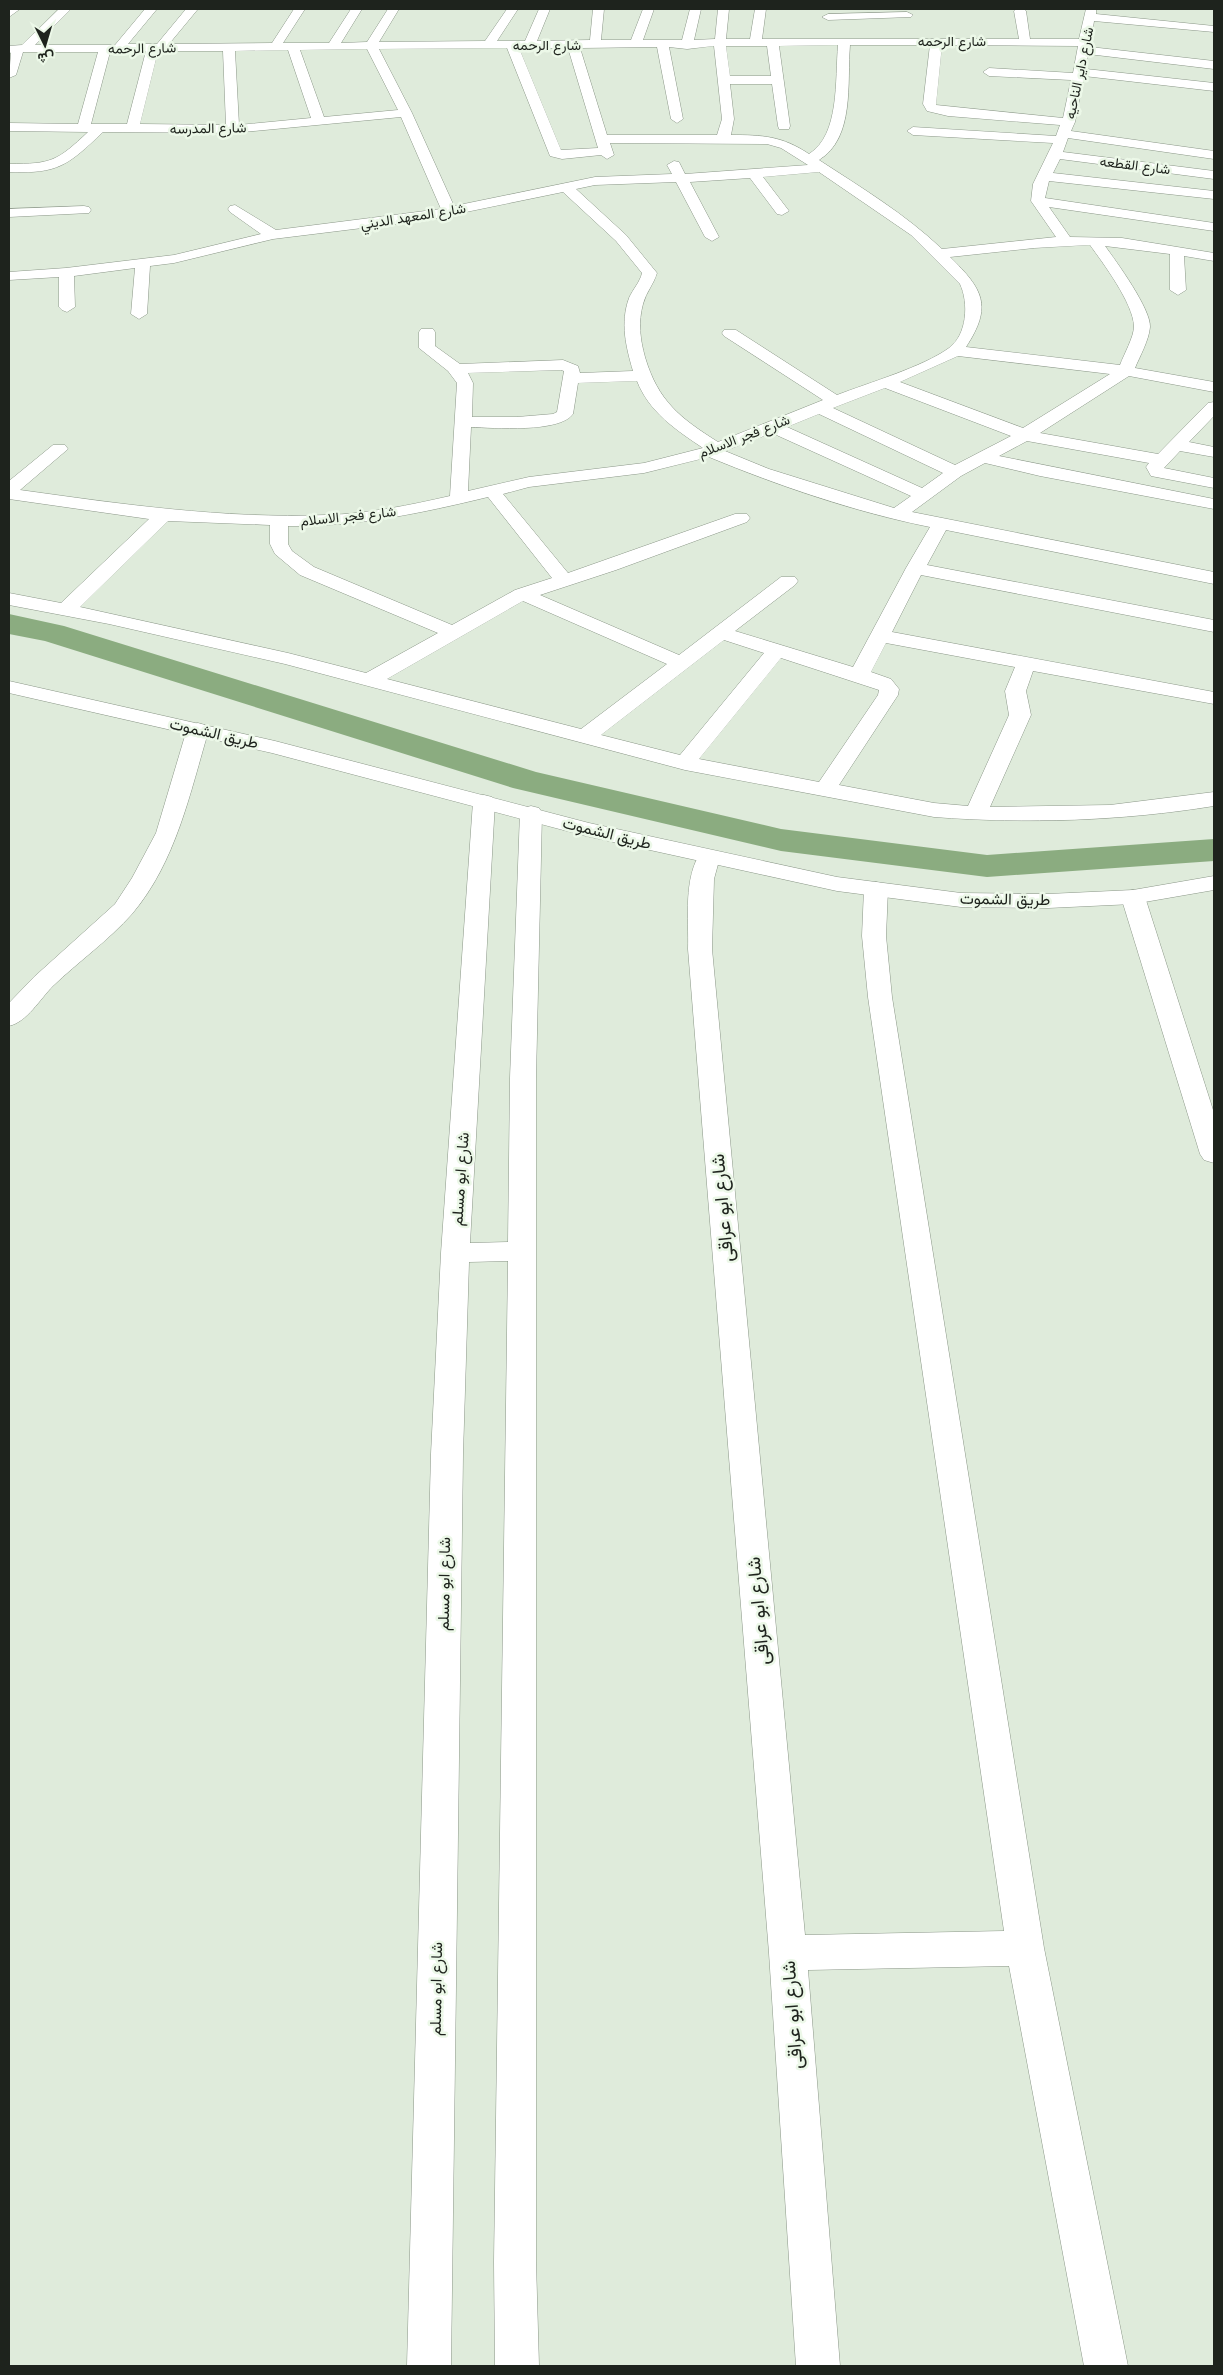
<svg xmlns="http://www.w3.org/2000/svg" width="1223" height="2375" font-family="Arial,Vazirmatn,sans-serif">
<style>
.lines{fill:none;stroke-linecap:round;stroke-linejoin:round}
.canal{fill:#8bac80;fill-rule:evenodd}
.street-casing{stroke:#8b9788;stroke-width:1}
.secondary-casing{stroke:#8b9788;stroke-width:1}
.street{fill:#fff;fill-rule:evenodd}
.secondary{fill:#fff;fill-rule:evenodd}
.labels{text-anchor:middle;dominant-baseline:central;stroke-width:5;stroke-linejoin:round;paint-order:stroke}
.far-street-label{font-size:14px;fill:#1e231d;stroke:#ecf8e8}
.street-label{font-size:16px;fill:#1e231d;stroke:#ecf8e8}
.near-street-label{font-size:19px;fill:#1e231d;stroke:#ecf8e8}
</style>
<rect width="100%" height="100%" fill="#dfebdb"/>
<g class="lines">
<path class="canal" d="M9,614L64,626L536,772L781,829L987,855L1214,839V861L987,877L781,851L513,788L45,641L9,634Z"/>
<g class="street-casing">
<g id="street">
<path d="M9,9H20L9,17Z"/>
<path d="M59,9H71L35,45H115L145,9H157L128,44H157L186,9H198L169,44L272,43L294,9H305L283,43H329L351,9H362L341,43L367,42L388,9H399L379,42L485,41L507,9H518L497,41H525L539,9H550L537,41L590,40L593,9H604L601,40H631L643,9H654L643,40H682L690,9H701L694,40L715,39L718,9H729L726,39H750L755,9H766L762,39H1019L1014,11L1016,9H1024L1026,11L1030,39H1079L1086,9H1096V14L1214,26V32L1094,21L1090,47L1214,61V69L1088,54L1086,69L1214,83V91L1084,76L1075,122L1071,131L1214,151V159L1068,138L1063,152L1214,171V179L1060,159L1053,173L1214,191V199L1049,181L1045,198L1214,223V231L1049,207L1070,237L1122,238L1214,253V261L1184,256L1186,290L1178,295L1170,290V254L1105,246C1116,261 1151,309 1150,327C1149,340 1140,356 1135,368L1214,382V392L1129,376L1040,433L1158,454L1208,403L1214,402V416L1189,442L1214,447V457L1180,451L1164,468L1214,478V488L1151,476L1146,467L1149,463L1027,441L999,456L1214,499V509L1040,476L985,463L961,476L912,512L1214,572V584L946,530L927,565L1214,620V632L921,575L892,632L1214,692V704L1033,671L1026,691L1031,715L990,807L1110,805L1214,792V806C1121,821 1028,824 934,817L685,770L285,664L109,624L9,605V593L61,603L149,519L9,499V481L53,445H65L68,449L20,490C121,504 223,519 326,515C367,514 411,505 450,496L457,383L448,371L419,348V332L421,329H433L435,332V346L460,364L563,360L578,366L580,373L633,371C626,347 620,323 629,298C633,289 640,282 642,273L616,241L563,192L427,220L273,239L174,263L150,266L147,314L139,319L131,314L135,268L74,276L75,307L67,312L62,310L59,307V277L9,280V272L66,268L174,255L261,234L230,212L228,209L230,206L235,205L276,230L441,209L401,117L233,133L103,132C68,165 59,174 9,172V164C52,164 57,161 88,132L9,131V123L78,124L98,52H23L16,75L9,78L11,53L9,52V46L22,45ZM838,45C835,79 840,135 809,154C782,136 763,135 731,135L734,119L730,84H772L778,126L779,129H789L790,126L779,46ZM850,45H930L923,104L927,111L948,116L1060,125L1056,136L913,127L907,131L913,135L1053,143L1033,184L1031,201L1056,237L942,249C905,214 862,188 819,160C855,138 847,83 850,45ZM942,45L1078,46L1073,73L989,68L983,72L989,76L1071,80L1063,118L936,105ZM714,46L722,119L717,135H607L580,48L657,47L671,119L677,123L683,119L669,47L687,49ZM726,46H767L771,76H730ZM507,48L550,156L562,159L601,155L607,159L614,155L610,143L767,144L781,148L808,165L685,174L679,162L674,161L667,165L672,174L595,177L454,206L412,113L379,49ZM519,48H568L598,148L561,150ZM367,49L398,110L324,117L300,50ZM288,50L311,118L239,125L235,51ZM146,51L127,124H91L110,52ZM158,51H223L226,125L140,124ZM819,172L911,235L960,284C969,303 967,335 949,348C923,367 868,383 837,395L736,330H724L722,333L724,336L823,400L718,442C680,418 658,401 645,357C640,339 638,322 643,304C646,292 654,284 657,273L626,235L576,189L595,185L676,182L705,237L712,241L719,237L690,182L750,178L777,214L782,215L789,211L763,177ZM1090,245C1103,263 1133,303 1134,326C1134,337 1124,354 1120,365L966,347C993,306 983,289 950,257L1034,248ZM958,356L1110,374L1023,428L900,382ZM561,370L564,371L557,412L553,414L517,417H472L473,383L468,373ZM637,381C649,412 676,430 703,448L644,463L529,477L468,491L471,427C493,428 560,433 573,414L578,383ZM885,388L1011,436L955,465L833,408ZM819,414L943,473L922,488L787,427ZM772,433L911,496L894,508L769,469L725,451ZM709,457C779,486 855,512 930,527L906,568L853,667L735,631L795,585L798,581L795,577H781L679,655L540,595L616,570L747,522L750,518L747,514H735L568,573L503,494L529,487L644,473ZM488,497L552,578L515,590L452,625L314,567L292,551L288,544V526C356,527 422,513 488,497ZM168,521L270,525V544L275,554L300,575L438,633L366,673L288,653L80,607ZM523,601L667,664L581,729L387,679ZM724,640L764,653L680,755L601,735ZM886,643L1015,667L1005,691L1009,715L968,806L934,803L839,785L898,695L899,689L891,679L871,672ZM781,658L879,690L878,695L819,782L699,759Z"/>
<path d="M907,12L913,15L911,17L828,20L822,17L828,14Z"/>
<path d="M84,206L89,207L91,210L89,213L9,217V209Z"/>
<path d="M198,723L205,725L209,729C190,793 176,862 132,914C109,940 78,962 53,986C40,999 27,1022 9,1026V1003L34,977L115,904L132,878L156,833L187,729L191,725Z"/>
<path d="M484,795L492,797L495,802L470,1243L508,1242L510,1078L520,813L523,808L531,806L539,808L542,813L536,1078V2262L539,2366H495L494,2262L508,1261L469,1262L463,1454L451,2366H407L431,1454L441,1253L473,802L476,797Z"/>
<path d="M709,850L717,852L720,857L714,879L712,949L805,1935L1004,1931L868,997L862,936L864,889L868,884L876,882L884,884L888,889L886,936L892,997L1044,1948L1128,2366H1084L1009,1966L808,1970L840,2366H796L769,1953L688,949C689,919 683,878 701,852Z"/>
<path d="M1133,890L1141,892L1145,897L1214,1113V1163L1204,1160L1200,1154L1121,897L1125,892Z"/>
</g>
</g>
<g class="secondary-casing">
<path id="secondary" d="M9,681L275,741L589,823L837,877L961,893L1048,894L1133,890L1214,876V890L1133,904L1048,908L961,907L837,891L586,836L272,753L9,693Z"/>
</g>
<use href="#street" class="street"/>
<use href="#secondary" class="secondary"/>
</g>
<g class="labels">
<g class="far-street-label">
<text x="952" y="41">شارع الرحمه</text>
<text x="547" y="45">شارع الرحمه</text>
<text transform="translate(142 48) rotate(-1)">شارع الرحمه</text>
<text transform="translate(1079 73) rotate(-78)">شارع داير الناحيه</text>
<text transform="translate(208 128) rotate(-1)">شارع المدرسه</text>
<text transform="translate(1135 165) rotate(7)">شارع القطعه</text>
<text transform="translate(413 216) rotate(-9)">شارع المعهد الديني</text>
<text transform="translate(744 436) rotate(-21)">شارع فجر الاسلام</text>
<text transform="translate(348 516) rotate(-6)">شارع فجر الاسلام</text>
</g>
<g class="street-label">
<text transform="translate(214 733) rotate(13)">طريق الشموت</text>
<text transform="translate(607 833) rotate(14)">طريق الشموت</text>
<text transform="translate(1005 899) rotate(1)">طريق الشموت</text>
<text transform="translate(460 1179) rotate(-86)">شارع ابو مسلم</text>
<text transform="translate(444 1584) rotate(-89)">شارع ابو مسلم</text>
<text transform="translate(436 1989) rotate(-89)">شارع ابو مسلم</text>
</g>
<g class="near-street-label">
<text transform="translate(722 1208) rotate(-95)">شارع ابو عراقى</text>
<text transform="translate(758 1611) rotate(-95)">شارع ابو عراقى</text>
<text transform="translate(792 2015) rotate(-94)">شارع ابو عراقى</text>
</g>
</g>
<rect width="1223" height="2375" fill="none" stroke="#1e231d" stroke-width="20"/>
<g transform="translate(45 45) rotate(175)" stroke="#ecf8e8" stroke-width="4" paint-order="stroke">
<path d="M0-4L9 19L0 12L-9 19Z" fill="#1e231d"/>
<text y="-8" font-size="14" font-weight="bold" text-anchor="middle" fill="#1e231d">ش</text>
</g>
</svg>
